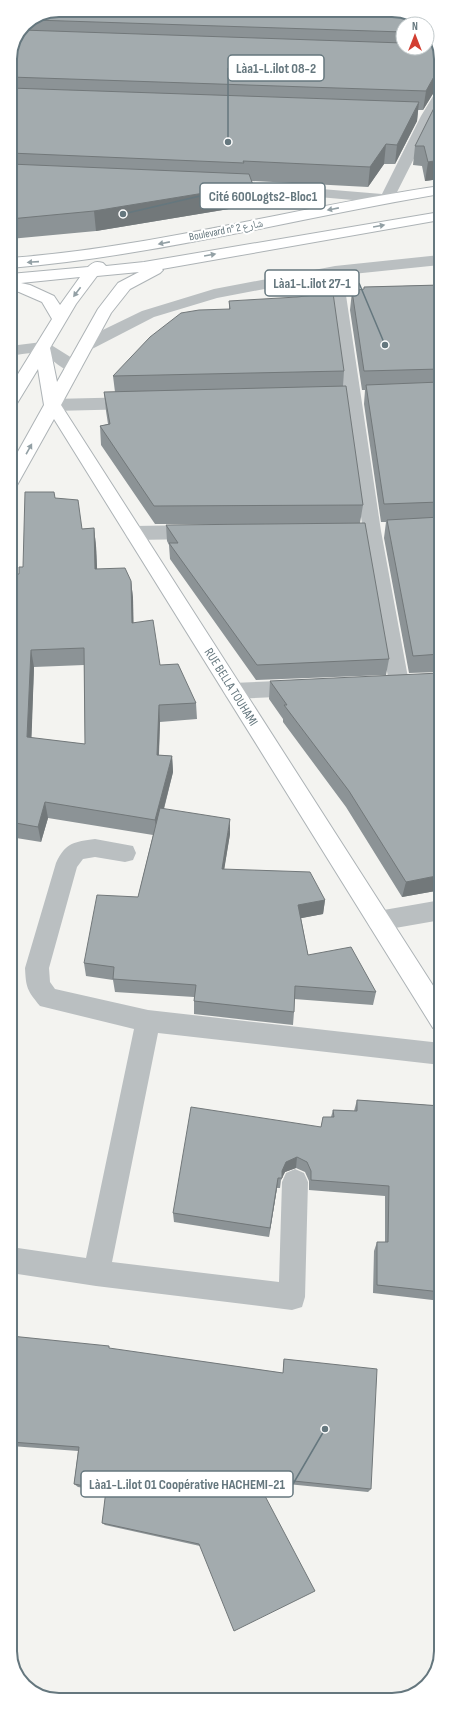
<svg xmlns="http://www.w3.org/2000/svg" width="451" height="1710" font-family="'Sofia Sans Condensed','Noto Naskh Arabic',sans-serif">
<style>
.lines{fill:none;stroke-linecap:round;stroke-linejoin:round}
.secondary-casing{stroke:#adb3b6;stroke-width:2}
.street{fill:#babfc1;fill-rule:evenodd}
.secondary{fill:#fff;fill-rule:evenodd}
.wall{fill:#8c9396;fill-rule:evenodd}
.shaded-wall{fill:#72787a}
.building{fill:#a3abae;stroke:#72787a;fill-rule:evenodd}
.oneway{fill:#93a0a5}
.labels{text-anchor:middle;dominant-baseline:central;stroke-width:4;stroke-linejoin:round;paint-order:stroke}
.far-street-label{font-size:11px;fill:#65777e;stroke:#fff}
.street-label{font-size:13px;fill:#65777e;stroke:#fff}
.rim{fill:none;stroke:#65777e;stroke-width:2}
.leader{fill:none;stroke:#65777e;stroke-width:1.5}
.callout-dot{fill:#65777e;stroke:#fff;stroke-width:1.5}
.callout{fill:#fff;stroke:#65777e;stroke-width:1.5}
.callout-label{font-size:14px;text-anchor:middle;font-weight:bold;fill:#65777e}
</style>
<rect width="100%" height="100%" fill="#f3f3f0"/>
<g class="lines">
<g class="secondary-casing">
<g id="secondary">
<path d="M440,186V194C297,218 155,256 10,268V258C155,247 296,207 440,186Z"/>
<path d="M440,212V220L162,269L163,270L160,273L130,289L111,313L61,405L441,998V1031L433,1028L54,419L16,487L10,489V466L44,405L38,369L16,405L10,406V387L52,319L42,302L19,292L10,290V274L88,267C93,262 96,261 103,263L106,266L144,262ZM139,272L118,283L98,309L57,382L50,348L76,304L97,276ZM80,277L60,305L54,296L30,285L21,283Z"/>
</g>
</g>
<g class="street">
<path d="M440,92V107L392,202L387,203L273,193L223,191L218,190L216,187L218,184L223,183L273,185L382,194L421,116L435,93Z"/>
<path d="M440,255V265L343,275L381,531L409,683L406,688L399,691L392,688L389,683L363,531L328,277L217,298L154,317L92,349L86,350L80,349L78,345L80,341L142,311L214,289L335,266Z"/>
<path d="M42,342L48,343L80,363L82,367L80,371C62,376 52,354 38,353C30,352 19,355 10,356V346Z"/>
<path d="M136,397L142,399L144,403L142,407L136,409L53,411L47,409L45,405L47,401L53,399Z"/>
<path d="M196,525L203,527L205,532L203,537L196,539L134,540L127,538L125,533L127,528L134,526Z"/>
<path d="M300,680L307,682L310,688L307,694L300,696L233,699L226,697L223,691L226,685L233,683Z"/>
<path d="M95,839L133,846L136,853L133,860L125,862L95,857L83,859L77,867L49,968L50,982L55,989L148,1010L441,1043V1065L158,1033L112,1262L279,1282L282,1182L286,1173L295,1169L304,1173L308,1182L305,1297L302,1307L292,1310L96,1286L11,1273V1247L86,1258L134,1029L40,1006C27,990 26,988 25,968L56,863C66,842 74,842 95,839Z"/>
<path d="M441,900V920L378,931L370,928L367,921L370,914L378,911Z"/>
</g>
<use href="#secondary" class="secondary"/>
</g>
<g class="wall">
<path d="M59,10L403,24V48H427V26L440,49V91L434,92L423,110H418L417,121L395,164H384L368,187L252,181L253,185V205L96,231L10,239V58L24,24Z"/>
<path d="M440,96V179L425,181L422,166L413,165L415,146Z"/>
<path d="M440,285V672L409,673L384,538L386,522H381L364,404L365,390H362L350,310L352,291L364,290V287Z"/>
<path d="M229,301L344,371L343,386L363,505L360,523L389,659L386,675L256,680L170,559L169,545L167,541L166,525L334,524H155L101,445L100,426L108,424L106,411L104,392H115L113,376L229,309Z"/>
<path d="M94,528L96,546L97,569L131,581L133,598V623L160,665L196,703L197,719L160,722L159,755L172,756L173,772L164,809L230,834L224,869L325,900L323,914L301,918L308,955L376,992L373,1005L294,999V1012L293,1025L194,1014V997L115,992L113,980L86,976L84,963L138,897L153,835L48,818L41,842L10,837V574H19L23,567L82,529ZM84,665L85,744L31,738L34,667Z"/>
<path d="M270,681L441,890L402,897L346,807L283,722V719L269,699Z"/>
<path d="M441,931V949L437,943Z"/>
<path d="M357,1100L441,1106V1301L373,1293L374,1251L377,1242H385V1196L309,1190V1181L305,1172L296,1168L285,1172L281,1180L280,1188H277L269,1237L174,1222L173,1213L321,1127L323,1117H331L333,1110L354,1111Z"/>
<path d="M11,1336L110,1349L283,1373V1365L284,1359L371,1489L368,1492L257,1481L200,1546L105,1525L102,1523L106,1492L78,1487L74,1484L78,1451L11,1446Z"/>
<path d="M441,1629V1638L437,1632Z"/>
</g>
<g class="shaded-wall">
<path d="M440,72V91L434,92L423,110L426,91L436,73Z"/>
<path d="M419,102L417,121L395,164L397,145Z"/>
<path d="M386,144L384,164L368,187L370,167Z"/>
<path d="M440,160V179L425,181L428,162Z"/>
<path d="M253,185V205L96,231L94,211Z"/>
<path d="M94,528L96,546L98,587L95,569Z"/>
<path d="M131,581L133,598L134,640L132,623Z"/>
<path d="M31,650L34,667L31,753L27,737Z"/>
<path d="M159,705L160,722L158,771L157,755Z"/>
<path d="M172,756L173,772L157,835L155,820Z"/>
<path d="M45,802L48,818L41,842L38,827Z"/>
<path d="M230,819V834L222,883V869Z"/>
<path d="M441,875V890L402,897L406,882Z"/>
<path d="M325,900L323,914L297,919L298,905Z"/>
<path d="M297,1157L296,1168L285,1172L281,1180L282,1171L286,1162Z"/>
<path d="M278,1178L277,1188L269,1237L270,1228Z"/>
</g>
<g class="building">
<path d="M59,10H398L425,22L426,24H403V32L34,20Z"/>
<path d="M427,26L431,33H427Z"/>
<path d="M22,30L403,43V48H427V44H437L440,49V72L436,73L426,91L10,77V58Z"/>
<path d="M10,88L419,102L397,145L386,144L370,167L243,161L244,163L10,153Z"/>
<path d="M440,96V160L428,162L424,146H415Z"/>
<path d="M10,164L249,174L253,185L94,211L10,219Z"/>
<path d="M440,285V369L364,371L352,291L364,289V287Z"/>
<path d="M333,293L344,371L113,376L150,337L181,313L199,310L230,309L229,301L297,297Z"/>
<path d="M440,382V502L384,504L366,385Z"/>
<path d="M346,386L363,505L154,506L100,426L110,424L104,392Z"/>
<path d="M25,492H54L55,498L78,500L82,529L94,528L95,569L125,568L131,581L132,623L153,620L160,665L178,664L196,703L159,705L157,755L172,756L155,820L45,802L38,827L10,822V574H19V567H23ZM84,648L85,744L27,737L31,650Z"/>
<path d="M440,517V654L413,656L387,520Z"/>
<path d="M365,523L389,659L257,665L169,543H178L166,525Z"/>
<path d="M440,673L441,875L406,882L349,791L284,705H287L270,681Z"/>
<path d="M160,808L230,819L222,869L310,872L325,900L298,905L308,955L351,947L376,992L295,986L294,1012L194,1001L196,985L113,979L114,967L84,963L97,895L138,897Z"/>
<path d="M357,1100L441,1106V1292L377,1285V1242H388L389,1186L311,1180V1171L307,1162L297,1157L286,1162L282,1171V1178H278L270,1228L173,1213L191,1107L321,1127L323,1117H334L333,1110L357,1111Z"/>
<path d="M11,1336L109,1346V1348L283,1373L284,1359L377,1369L371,1489L255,1477L315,1591L234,1631L199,1544L102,1523L106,1490L74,1484L79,1447L11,1442Z"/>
</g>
<defs><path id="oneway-solid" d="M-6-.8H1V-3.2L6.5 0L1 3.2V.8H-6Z"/></defs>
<g class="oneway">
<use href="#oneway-solid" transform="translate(333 209) rotate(169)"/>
<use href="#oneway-solid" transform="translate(379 226) rotate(-10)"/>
<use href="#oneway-solid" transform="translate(164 243) rotate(169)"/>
<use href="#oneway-solid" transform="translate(210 255) rotate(-10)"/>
<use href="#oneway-solid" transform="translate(33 262) rotate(176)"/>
<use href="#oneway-solid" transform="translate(77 292) rotate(127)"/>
<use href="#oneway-solid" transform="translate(29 449) rotate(-61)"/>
</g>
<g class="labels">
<g class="far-street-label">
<text transform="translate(226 230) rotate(-11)">Boulevard n° شارع 2</text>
</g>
<g class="street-label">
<text transform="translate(231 687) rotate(58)">RUE BELLA TOUHAMI</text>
</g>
</g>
<path d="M0 0H451V1710H0ZM59 17H392A42 42 0 0 1 434 59V1651A42 42 0 0 1 392 1693H59A42 42 0 0 1 17 1651V59A42 42 0 0 1 59 17Z" fill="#fff" fill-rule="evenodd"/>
<path class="rim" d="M59 17H392A42 42 0 0 1 434 59V1651A42 42 0 0 1 392 1693H59A42 42 0 0 1 17 1651V59A42 42 0 0 1 59 17Z"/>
<path class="leader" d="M228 142L228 68M123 214L200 196M385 345L359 283M325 1429L293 1484"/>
<g class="callout-dot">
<circle cx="228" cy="142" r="4"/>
<circle cx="123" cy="214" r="4"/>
<circle cx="385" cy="345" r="4"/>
<circle cx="325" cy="1429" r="4"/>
</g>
<g class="callout">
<rect x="228" y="55" width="96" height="26" rx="4"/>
<rect x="200" y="183" width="125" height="26" rx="4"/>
<rect x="265" y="270" width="94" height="26" rx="4"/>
<rect x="81" y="1471" width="212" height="26" rx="4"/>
</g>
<g class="callout-label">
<text x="276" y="73">Làa1-L.ilot 08-2</text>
<text x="263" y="201">Cité 600Logts2-Bloc1</text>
<text x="312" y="288">Làa1-L.ilot 27-1</text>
<text x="187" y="1489">Làa1-L.ilot 01 Coopérative HACHEMI-21</text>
</g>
<g transform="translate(415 36)"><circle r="19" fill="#ffffff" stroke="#c1c9cb"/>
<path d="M0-3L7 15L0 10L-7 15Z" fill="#d23e31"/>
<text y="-6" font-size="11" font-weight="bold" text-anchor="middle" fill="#65777e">N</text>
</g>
</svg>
